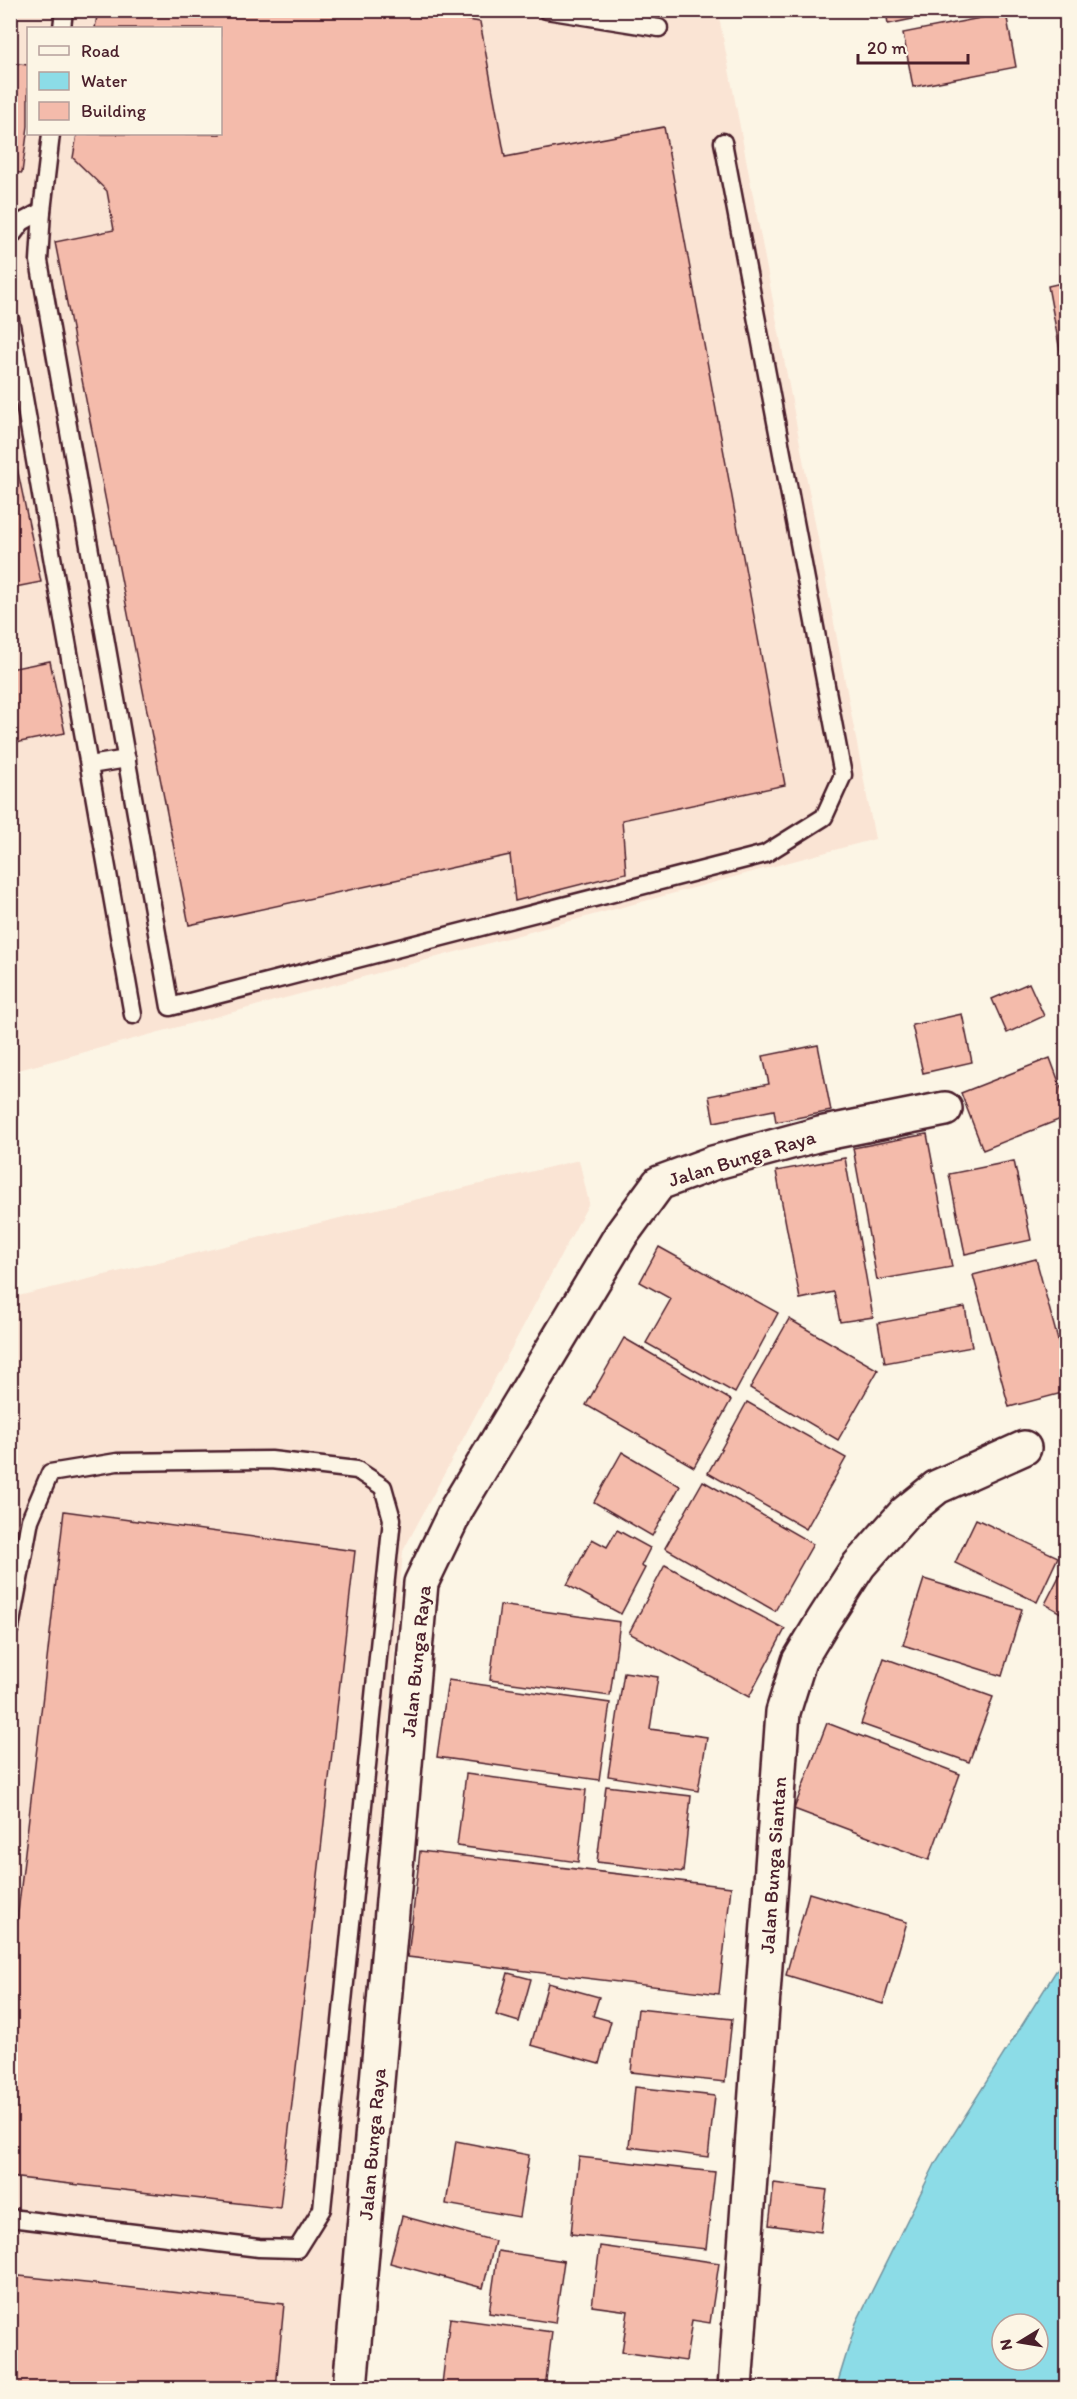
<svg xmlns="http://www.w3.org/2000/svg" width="1077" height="2399" font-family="Itim,sans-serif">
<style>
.built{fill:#fae4d4;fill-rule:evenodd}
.water{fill:#8cdce7;stroke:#72909c;stroke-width:1.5;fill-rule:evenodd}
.building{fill:#f4bbab;stroke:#4a1f2b;stroke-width:1.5}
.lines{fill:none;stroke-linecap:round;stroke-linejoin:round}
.lane-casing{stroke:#4a1f2b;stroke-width:21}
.street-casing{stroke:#4a1f2b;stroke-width:38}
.lane{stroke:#fcf5e5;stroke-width:16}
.street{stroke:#fcf5e5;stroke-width:33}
.labels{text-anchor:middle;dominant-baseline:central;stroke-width:4.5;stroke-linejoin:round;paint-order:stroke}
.street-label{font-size:20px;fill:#4a1f2b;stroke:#fcf5e5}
</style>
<rect width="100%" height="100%" fill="#fcf5e5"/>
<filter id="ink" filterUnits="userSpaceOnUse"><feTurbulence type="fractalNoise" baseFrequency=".0167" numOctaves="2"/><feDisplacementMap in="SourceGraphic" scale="12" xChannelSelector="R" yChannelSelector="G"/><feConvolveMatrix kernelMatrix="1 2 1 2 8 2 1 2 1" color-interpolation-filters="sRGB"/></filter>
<g filter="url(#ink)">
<g class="built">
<path d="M11,11H718L875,839L11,1072ZM28,28H220V134H28Z"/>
<path d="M579,1160L589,1203L403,1551L333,2388H11L10,1298Z"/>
</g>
<path class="water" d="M1066,1955V2388H836L856,2323L936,2162ZM1002,2324H1038V2360H1002Z"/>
<g class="building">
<path d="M98,10H408L480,22L505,157L664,127L785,785L622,820L626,873L515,901L510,855L189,925L55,242L114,230L107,191L73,158L77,134H220V28H95Z"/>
<path d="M886,10H956L888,24Z"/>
<path d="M1006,13L1016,67L913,87L903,33Z"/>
<path d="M10,63L28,65V126L22,173L10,172Z"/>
<path d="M1066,282V383L1048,286Z"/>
<path d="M10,434L41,582L10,588Z"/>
<path d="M50,661L65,733L10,744V669Z"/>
<path d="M1029,983L1044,1016L1007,1033L992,999Z"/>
<path d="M962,1014L972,1062L923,1073L912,1025Z"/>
<path d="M818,1045L831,1111L776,1122L774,1110L714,1122L709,1096L769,1084L763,1056Z"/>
<path d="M1050,1058L1066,1101V1117L983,1150L961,1093Z"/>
<path d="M927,1134L952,1267L877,1280L853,1148Z"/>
<path d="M845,1158L873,1317L840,1322L834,1292L800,1299L776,1171Z"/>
<path d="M1014,1161L1031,1240L965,1254L949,1174Z"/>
<path d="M659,1247L778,1313L735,1393L646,1343L671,1299L640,1282Z"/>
<path d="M1036,1259L1066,1370V1392L1009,1407L973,1275Z"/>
<path d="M965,1307L972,1347L885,1363L878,1323Z"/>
<path d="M789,1319L878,1370L838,1440L750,1388Z"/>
<path d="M624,1338L731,1400L694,1467L586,1405Z"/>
<path d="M747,1402L846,1458L806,1529L708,1473Z"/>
<path d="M622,1452L680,1486L652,1536L594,1502Z"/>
<path d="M703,1481L813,1544L775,1611L665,1548Z"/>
<path d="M64,1511L355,1551L280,2208L10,2177V1983Z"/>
<path d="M976,1519L1058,1557L1037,1602L955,1563Z"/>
<path d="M617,1530L650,1548L641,1566L645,1568L621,1614L567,1585L592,1539L607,1547Z"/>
<path d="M1066,1563V1616L1045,1604Z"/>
<path d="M665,1565L785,1629L749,1697L629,1633Z"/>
<path d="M924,1579L1022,1609L1002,1676L903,1645Z"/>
<path d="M500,1605L620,1622L610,1696L490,1680Z"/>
<path d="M884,1658L993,1697L969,1762L861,1724Z"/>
<path d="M624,1672L658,1677L650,1729L707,1737L698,1791L608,1776Z"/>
<path d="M448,1680L610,1703L599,1780L437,1757Z"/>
<path d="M827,1723L960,1774L929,1860L794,1809Z"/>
<path d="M466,1774L586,1790L578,1862L457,1846Z"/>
<path d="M606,1786L691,1796L683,1872L597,1862Z"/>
<path d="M420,1851L731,1887L719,1994L408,1957Z"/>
<path d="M809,1893L907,1922L883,2004L786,1975Z"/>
<path d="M508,1973L531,1979L519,2022L496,2015Z"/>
<path d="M548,1983L599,1997L593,2016L611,2021L599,2064L531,2045Z"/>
<path d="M638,2009L732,2019L725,2082L631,2072Z"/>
<path d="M635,2087L715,2096L708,2157L629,2147Z"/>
<path d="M456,2141L529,2155L519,2217L446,2204Z"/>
<path d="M579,2157L715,2172L706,2249L571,2234Z"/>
<path d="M774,2183L827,2190L821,2232L769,2225Z"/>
<path d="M402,2216L495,2241L483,2288L390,2263Z"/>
<path d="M600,2246L719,2263L710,2323L692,2320L686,2361L622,2352L628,2311L592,2306Z"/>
<path d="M498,2251L564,2261L555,2323L489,2313Z"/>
<path d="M10,2275L284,2304L276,2388H10Z"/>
<path d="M450,2318L552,2332L545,2388H477L442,2384Z"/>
</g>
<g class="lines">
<g class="lane-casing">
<g id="lane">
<path d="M546,10L659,28"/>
<path d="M62,28L64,10"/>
<path d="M51,134L42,211L39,261L170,1007L765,854L824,817L843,775L723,142"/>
<path d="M10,238L22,222L42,211"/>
<path d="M10,319L133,1015"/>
<path d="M90,765L127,759"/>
<path d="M10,1628L30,1520L50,1473L117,1462L271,1460L357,1470L383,1487L392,1519L322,2209L297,2249L259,2248L10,2218"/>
</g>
</g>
<g class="street-casing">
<g id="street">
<path d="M350,2388L421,1583L457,1508L621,1235L659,1183L713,1163L820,1134L945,1109"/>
<path d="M735,2388L783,1712L799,1661L823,1621L859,1565L905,1513L937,1487L1024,1448"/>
</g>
</g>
<use href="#lane" class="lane"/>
<use href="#street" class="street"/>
</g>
</g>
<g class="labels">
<g class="street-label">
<text transform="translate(742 1158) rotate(-17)">Jalan Bunga Raya</text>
<text transform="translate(416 1661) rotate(-84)">Jalan Bunga Raya</text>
<text transform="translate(773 1865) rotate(-86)">Jalan Bunga Siantan</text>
<text transform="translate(372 2144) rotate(-85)">Jalan Bunga Raya</text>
</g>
</g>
<rect width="1077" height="2399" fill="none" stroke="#fcf5e5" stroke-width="36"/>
<rect x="18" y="18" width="1041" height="2363" fill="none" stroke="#4a1f2b" stroke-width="2" filter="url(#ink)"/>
<rect x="27" y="27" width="195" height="108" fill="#fcf5e5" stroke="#b59f9b" stroke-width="1.5"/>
<rect x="39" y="46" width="30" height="9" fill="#fcf5e5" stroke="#b59f9b" stroke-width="1.5"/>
<text x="81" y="57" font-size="18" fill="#4a1f2b">Road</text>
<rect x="39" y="72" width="30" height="18" fill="#8cdce7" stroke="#b59f9b" stroke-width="1.5"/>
<text x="81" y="87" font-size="18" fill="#4a1f2b">Water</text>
<rect x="39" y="102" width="30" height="18" fill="#f4bbab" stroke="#b59f9b" stroke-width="1.5"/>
<text x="81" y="117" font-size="18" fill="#4a1f2b">Building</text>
<g transform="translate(1020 2342) rotate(259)"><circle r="28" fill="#fcf5e5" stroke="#b59f9b" stroke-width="1.5"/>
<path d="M0-4.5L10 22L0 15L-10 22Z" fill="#4a1f2b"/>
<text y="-9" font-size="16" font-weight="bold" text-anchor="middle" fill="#4a1f2b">N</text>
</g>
<path d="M858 54v9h110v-9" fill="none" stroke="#4a1f2b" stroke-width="3"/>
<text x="867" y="54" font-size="18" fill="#4a1f2b" stroke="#fcf5e5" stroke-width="4.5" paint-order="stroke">20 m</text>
</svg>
